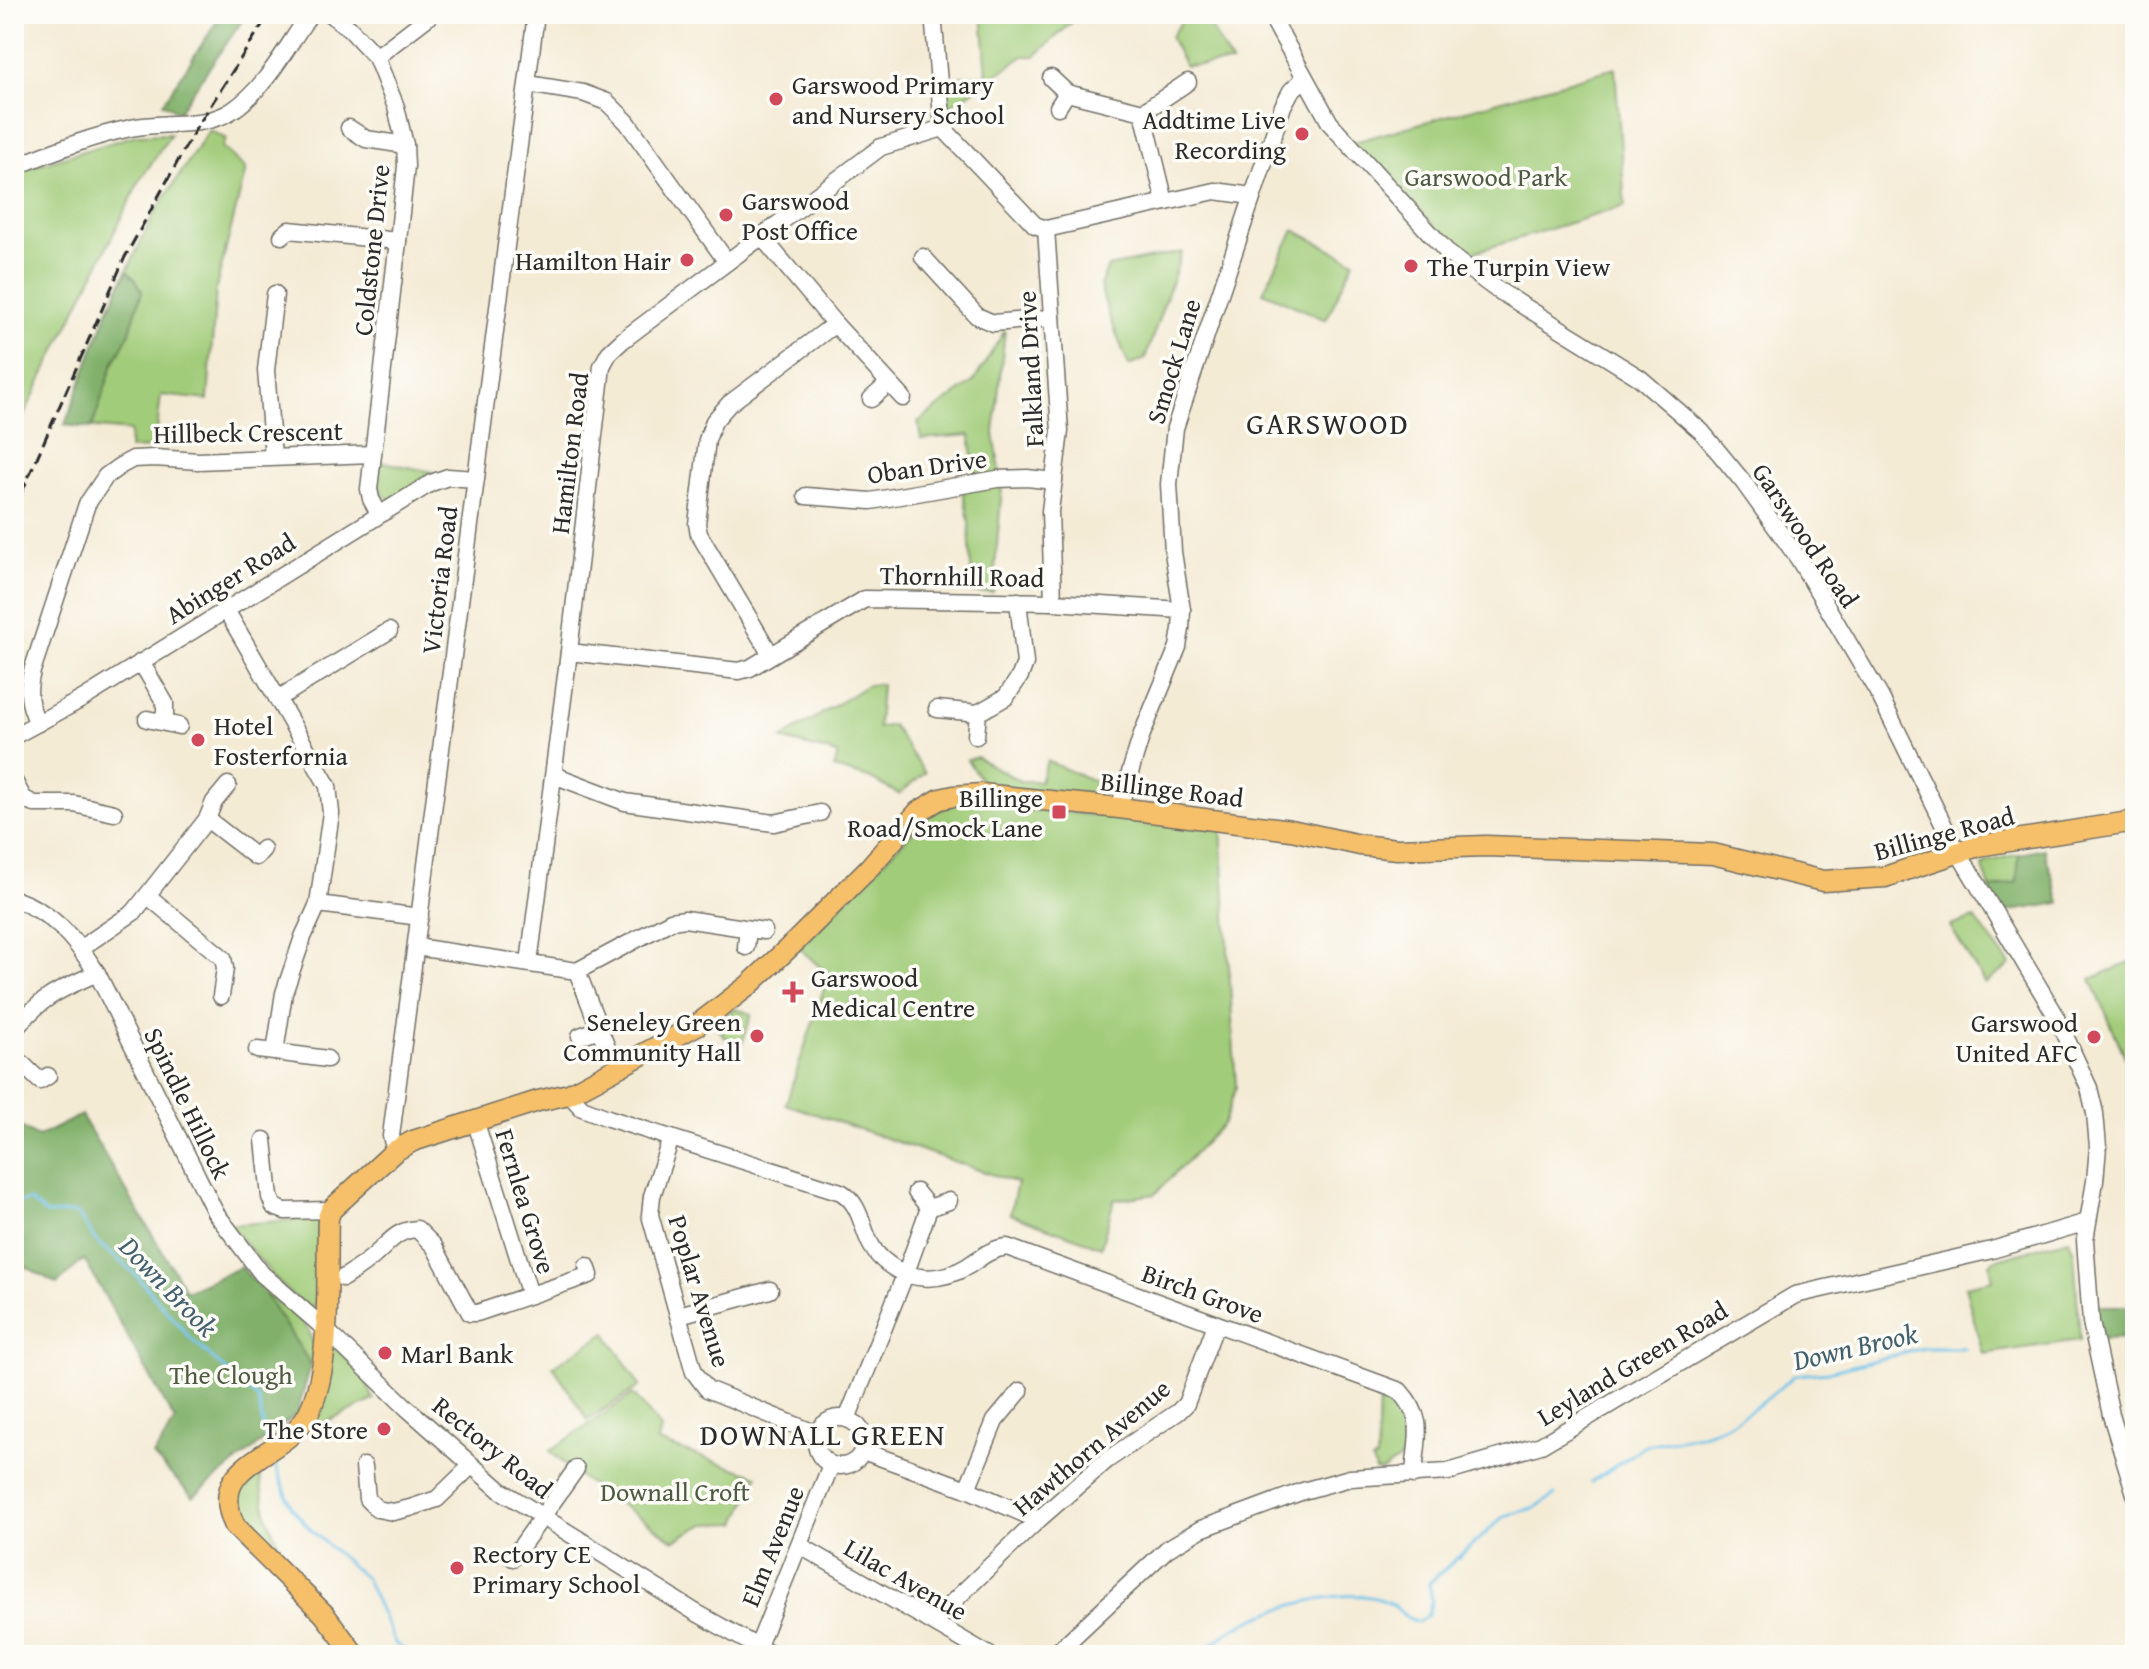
<svg xmlns="http://www.w3.org/2000/svg" width="2149" height="1669" font-family="'Gentium Book Plus',serif">
<style>
.green{fill:#a1cc79;stroke:#667c52;stroke-width:2}
.forest{fill:#80b069;stroke:#566e4a;stroke-width:2}
.lines{fill:none;stroke-linecap:round;stroke-linejoin:round}
.stream{stroke:#6ec1ea;stroke-width:3}
.minor-casing{stroke:#716e66;stroke-width:19}
.major-casing{stroke:#716e66;stroke-width:23}
.minor{stroke:#fff;stroke-width:16}
.major{stroke:#f6c06b;stroke-width:20}
.rail{stroke:#2b2b2b;stroke-width:3;stroke-dasharray:12 6;stroke-linecap:butt}
.poi-dot{fill:#d1495b;stroke:#fdfcf7;stroke-width:3}
.labels{text-anchor:middle;dominant-baseline:central;stroke-width:7;stroke-linejoin:round;paint-order:stroke}
.poi-label{font-size:26px;fill:#2b2b2b;stroke:#fdfcf7;text-anchor:start}
.park-label{font-size:26px;fill:#4e5b42;stroke:#fdfcf7}
.street-label{font-size:26px;fill:#2b2b2b;stroke:#fdfcf7}
.water-label{font-size:28px;font-style:italic;fill:#42606e;stroke:#fdfcf7}
.quarter-label{font-size:30px;letter-spacing:2px;fill:#2b2b2b;stroke:#fdfcf7}
</style>
<rect width="100%" height="100%" fill="#fdfcf7"/>
<filter id="ink" filterUnits="userSpaceOnUse"><feTurbulence type="fractalNoise" baseFrequency=".0125" numOctaves="2"/><feDisplacementMap in="SourceGraphic" scale="16" xChannelSelector="R" yChannelSelector="G"/><feConvolveMatrix kernelMatrix="1 2 1 2 8 2 1 2 1" color-interpolation-filters="sRGB"/></filter>
<filter id="wash" filterUnits="userSpaceOnUse"><feTurbulence type="fractalNoise" baseFrequency=".006" numOctaves="4" result="noise"/><feDisplacementMap in="SourceGraphic" scale="32" xChannelSelector="R" yChannelSelector="G"/><feGaussianBlur stdDeviation="1.8" result="paint"/><feColorMatrix in="noise" values="0 0 0 0 0 0 0 0 0 0 0 0 0 0 0 0 0 1.4 0 .05"/><feComposite in="paint" operator="in"/></filter>
<g filter="url(#wash)">
<rect width="100%" height="100%" fill="#f4ebd5"/>
<g class="green">
<path d="M982,14L1059,16L1061,14H1081L1035,56H1024L949,107L942,79L987,74Z"/>
<path d="M1187,14H1203L1231,63L1185,66L1170,37Z"/>
<path d="M1615,68L1625,206L1464,255L1351,143Z"/>
<path d="M209,130L226,139L222,147L246,169L216,288L208,400L161,395L155,448L129,449L130,431L65,425L107,313L154,214Z"/>
<path d="M171,134L140,180L23,417L14,414V172L136,135Z"/>
<path d="M1294,230L1354,261L1326,320L1263,292Z"/>
<path d="M1182,252L1145,359L1129,366L1107,310L1100,285L1108,267Z"/>
<path d="M1005,330L994,433L1002,487L993,592L972,593L969,521L961,482L976,479L970,435L921,439L918,422L974,381Z"/>
<path d="M379,461L433,472L390,500C375,491 377,477 379,461Z"/>
<path d="M881,684L878,728L892,725L925,773L899,794L869,778L834,768L838,754L781,739L868,685Z"/>
<path d="M976,757L1020,781H1040L1047,761L1103,785L1102,794L1038,793L986,787L967,760Z"/>
<path d="M961,802L1221,828L1236,1087L1224,1123L1155,1194L1114,1200L1101,1247L1010,1214L1017,1183L786,1104L826,982L831,977L799,948L927,817L939,809Z"/>
<path d="M2019,854L2017,882L1990,889L1983,867L1987,862Z"/>
<path d="M1975,918L2010,965L1985,984L1950,926Z"/>
<path d="M2135,960V1080L2091,979Z"/>
<path d="M735,1009L752,1014L742,1044L725,1038L715,1024Z"/>
<path d="M319,1218L316,1303L310,1309L284,1288L229,1225Z"/>
<path d="M2069,1239L2074,1252L2080,1340L1983,1354L1965,1286L1993,1280L1990,1264L1994,1260Z"/>
<path d="M264,1292C296,1318 318,1320 311,1365Z"/>
<path d="M606,1333L640,1386L588,1420L553,1366Z"/>
<path d="M331,1343L363,1375L374,1400L301,1433Z"/>
<path d="M633,1394L661,1428L658,1442L758,1476L737,1523L705,1524L674,1540L578,1476L550,1451Z"/>
<path d="M1379,1396L1394,1402L1409,1424L1404,1456L1383,1471H1375L1372,1461L1377,1459Z"/>
<path d="M260,1465C260,1498 269,1530 287,1558L283,1561C266,1544 225,1518 239,1489C244,1480 253,1472 260,1465Z"/>
</g>
<g class="forest">
<path d="M222,14H247L178,112L163,103Z"/>
<path d="M127,271L136,280L142,291L130,332L113,364L92,428L65,425L107,313Z"/>
<path d="M2044,849L2060,903L1999,913L1990,889L2017,882L2019,854Z"/>
<path d="M81,1115L186,1291L241,1267L264,1292L311,1365L297,1414L193,1497L153,1456L175,1421L84,1259L57,1284L14,1260V1123L38,1137Z"/>
<path d="M2094,1306H2135V1338L2098,1339Z"/>
</g>
<g class="lines">
<g class="stream">
<path d="M14,1204L29,1200L46,1214L77,1213L96,1241L134,1273L193,1341L258,1399L266,1440"/>
<path d="M273,1460L292,1508L312,1531L366,1579L395,1643L410,1655"/>
<path d="M1591,1482L1647,1445L1699,1435L1724,1427L1752,1410L1796,1375L1828,1372L1924,1348H1964"/>
<path d="M1196,1655C1210,1646 1223,1635 1237,1627C1273,1608 1348,1584 1387,1602C1400,1607 1400,1617 1418,1622L1428,1615L1432,1600L1429,1583L1505,1516L1536,1507L1555,1495"/>
</g>
</g>
</g>
<g filter="url(#ink)">
<g class="lines">
<g class="minor-casing">
<g id="minor">
<path d="M330,14L349,28L376,57L396,107L405,145L406,166L398,241L369,489L371,499L379,514"/>
<path d="M933,14L943,128L1035,225L1046,229L1215,191L1252,196"/>
<path d="M1270,14L1330,123L1449,254L1493,287L1640,378L1702,432L1744,483L1798,558L1880,696L1951,840L2055,1014L2089,1088L2095,1113L2098,1147L2095,1181L2085,1240L2091,1322L2111,1415L2135,1494"/>
<path d="M376,57L432,14"/>
<path d="M1051,78L1067,93L1143,112L1165,202"/>
<path d="M528,84L583,93L607,102L627,122L727,262"/>
<path d="M1058,107L1067,93"/>
<path d="M1143,112L1188,82"/>
<path d="M349,128L366,139L405,145"/>
<path d="M14,167C52,152 91,136 131,128C164,121 205,129 233,110C266,88 287,46 310,14"/>
<path d="M1046,229L1060,431L1050,511L1053,602"/>
<path d="M282,236L289,230L398,241"/>
<path d="M762,237L835,324L903,398"/>
<path d="M923,257L977,316L993,323L1052,318"/>
<path d="M871,399L889,383"/>
<path d="M273,457L266,370L275,294"/>
<path d="M806,496L871,501L997,479L1027,478L1054,481"/>
<path d="M226,610L328,786L331,813L318,904L303,937L284,993L275,1052L327,1059"/>
<path d="M569,652L739,671L750,668L865,599L1053,602L1182,610"/>
<path d="M771,655L699,534L697,524L707,440L714,421L729,404L835,324"/>
<path d="M141,662L165,703V722"/>
<path d="M279,698L389,631"/>
<path d="M937,709L978,713L1006,697L1020,676L1025,663L1018,601"/>
<path d="M147,719L179,726"/>
<path d="M38,723C28,704 27,692 32,671L87,504L106,476L120,466L133,459L155,458L198,461L372,454"/>
<path d="M14,736L84,698L431,483L448,477L476,479"/>
<path d="M976,736L978,713"/>
<path d="M554,775L625,802L694,812L774,823L820,813"/>
<path d="M14,781L23,798L34,804H74L114,813"/>
<path d="M1119,808L1142,734L1178,647L1181,629L1182,610L1173,552L1169,484L1175,428L1283,106L1291,91L1304,79"/>
<path d="M207,819L256,857L263,849"/>
<path d="M148,896L223,958L225,968L221,996"/>
<path d="M14,899C53,912 75,939 97,973L215,1212L262,1274L325,1329L407,1408L500,1490L695,1612L772,1655"/>
<path d="M318,904L420,917"/>
<path d="M416,947L577,971L671,921L685,919L764,931"/>
<path d="M746,947L748,929"/>
<path d="M81,948L134,912L207,819L214,802L228,785"/>
<path d="M529,963L569,652L602,366L609,353L623,340L881,147L943,128"/>
<path d="M577,971L607,1048"/>
<path d="M14,1030C43,996 57,991 97,973"/>
<path d="M580,1036L600,1029"/>
<path d="M257,1050L275,1052"/>
<path d="M14,1056L40,1081L48,1076"/>
<path d="M569,1094L582,1108L608,1118L841,1192C866,1207 860,1240 882,1259C907,1282 940,1283 968,1266C982,1257 990,1249 1007,1247L1400,1391C1427,1421 1416,1438 1414,1475"/>
<path d="M475,1120L530,1295"/>
<path d="M671,1138L652,1196L650,1215L694,1372L707,1389L817,1434"/>
<path d="M264,1140L270,1197L274,1207L285,1211L331,1210"/>
<path d="M395,1151L391,1136L536,14"/>
<path d="M916,1192L929,1208L949,1201"/>
<path d="M343,1278C354,1271 365,1264 375,1255C389,1243 396,1230 417,1229L434,1246L470,1313H477L590,1275L587,1266"/>
<path d="M679,1315L770,1290"/>
<circle cx="840" cy="1442" r="24"/>
<path d="M847,1419L905,1275L929,1208"/>
<path d="M863,1451L967,1489L1038,1520"/>
<path d="M364,1466L367,1499L377,1509L393,1512L410,1508L437,1499L471,1466"/>
<path d="M967,1489L995,1421L1020,1391"/>
<path d="M799,1545L989,1655"/>
<path d="M513,1558L576,1469"/>
<path d="M933,1621L1038,1520L1107,1460L1178,1412L1186,1404L1216,1324"/>
<path d="M758,1646L831,1465"/>
<path d="M1054,1655L1167,1549L1201,1529L1303,1491L1350,1478L1448,1472L1541,1445L1795,1295L1992,1250L2087,1222"/>
</g>
</g>
<g class="major-casing">
<path id="major" d="M355,1655L324,1614L235,1526C204,1461 286,1459 309,1412C333,1364 326,1272 328,1218L331,1210L395,1151L413,1141L538,1101L569,1094L697,1025L748,986L796,941L867,870L918,812L940,799L954,796L982,794L1119,808L1291,830L1360,845L1397,849L1486,846L1713,854L1823,881L1885,877L1978,846L2135,821"/>
</g>
<use href="#minor" class="minor"/>
<use href="#major" class="major"/>
<path class="rail" d="M14,510L125,257L195,130L269,14"/>
</g>
</g>
<g class="poi-dot">
<circle cx="776" cy="99" r="8"/>
<circle cx="1302" cy="134" r="8"/>
<circle cx="726" cy="215" r="8"/>
<circle cx="687" cy="260" r="8"/>
<circle cx="1411" cy="266" r="8"/>
<circle cx="198" cy="740" r="8"/>
<rect x="1051" y="804" width="16" height="16" rx="4"/>
<path d="M789 980h8v8h8v8h-8v8h-8v-8h-8v-8h8z"/>
<circle cx="757" cy="1036" r="8"/>
<circle cx="2094" cy="1037" r="8"/>
<circle cx="385" cy="1353" r="8"/>
<circle cx="384" cy="1429" r="8"/>
<circle cx="457" cy="1568" r="8"/>
</g>
<g class="labels">
<g class="poi-label">
<text x="792" y="84">Garswood Primary<tspan x="792" dy="30">and Nursery School</tspan></text>
<text x="1286" y="119" text-anchor="end">Addtime Live<tspan x="1286" dy="30">Recording</tspan></text>
<text x="742" y="200">Garswood<tspan x="742" dy="30">Post Office</tspan></text>
<text x="671" y="260" text-anchor="end">Hamilton Hair</text>
<text x="1427" y="266">The Turpin View</text>
<text x="214" y="725">Hotel<tspan x="214" dy="30">Fosterfornia</tspan></text>
<text x="1043" y="797" text-anchor="end">Billinge<tspan x="1043" dy="30">Road/Smock Lane</tspan></text>
<text x="811" y="977">Garswood<tspan x="811" dy="30">Medical Centre</tspan></text>
<text x="741" y="1021" text-anchor="end">Seneley Green<tspan x="741" dy="30">Community Hall</tspan></text>
<text x="2078" y="1022" text-anchor="end">Garswood<tspan x="2078" dy="30">United AFC</tspan></text>
<text x="401" y="1353">Marl Bank</text>
<text x="368" y="1429" text-anchor="end">The Store</text>
<text x="473" y="1553">Rectory CE<tspan x="473" dy="30">Primary School</tspan></text>
</g>
<g class="park-label">
<text x="1486" y="176">Garswood Park</text>
<text x="231" y="1374">The Clough</text>
<text x="675" y="1491">Downall Croft</text>
</g>
<g class="street-label">
<text transform="translate(371 250) rotate(-84)">Coldstone Drive</text>
<text transform="translate(1173 361) rotate(-73)">Smock Lane</text>
<text transform="translate(1030 369) rotate(-93)">Falkland Drive</text>
<text transform="translate(248 432) rotate(-1)">Hillbeck Crescent</text>
<text transform="translate(569 453) rotate(-83)">Hamilton Road</text>
<text transform="translate(927 466) rotate(-8)">Oban Drive</text>
<text transform="translate(1806 535) rotate(56)">Garswood Road</text>
<text transform="translate(962 576) rotate(1)">Thornhill Road</text>
<text transform="translate(230 578) rotate(-32)">Abinger Road</text>
<text transform="translate(439 580) rotate(-83)">Victoria Road</text>
<text transform="translate(1172 789) rotate(7)">Billinge Road</text>
<text transform="translate(1944 833) rotate(-15)">Billinge Road</text>
<text transform="translate(188 1103) rotate(64)">Spindle Hillock</text>
<text transform="translate(526 1201) rotate(73)">Fernlea Grove</text>
<text transform="translate(700 1291) rotate(73)">Poplar Avenue</text>
<text transform="translate(1203 1293) rotate(20)">Birch Grove</text>
<text transform="translate(1632 1363) rotate(-31)">Leyland Green Road</text>
<text transform="translate(493 1447) rotate(39)">Rectory Road</text>
<text transform="translate(1091 1447) rotate(-40)">Hawthorn Avenue</text>
<text transform="translate(772 1546) rotate(-68)">Elm Avenue</text>
<text transform="translate(906 1579) rotate(30)">Lilac Avenue</text>
</g>
<g class="water-label">
<text transform="translate(169 1286) rotate(46)">Down Brook</text>
<text transform="translate(1855 1346) rotate(-13)">Down Brook</text>
</g>
<g class="quarter-label">
<text x="1328" y="423">GARSWOOD</text>
<text x="823" y="1434">DOWNALL GREEN</text>
</g>
</g>
<rect width="2149" height="1669" fill="none" stroke="#fdfcf7" stroke-width="48"/>
</svg>
